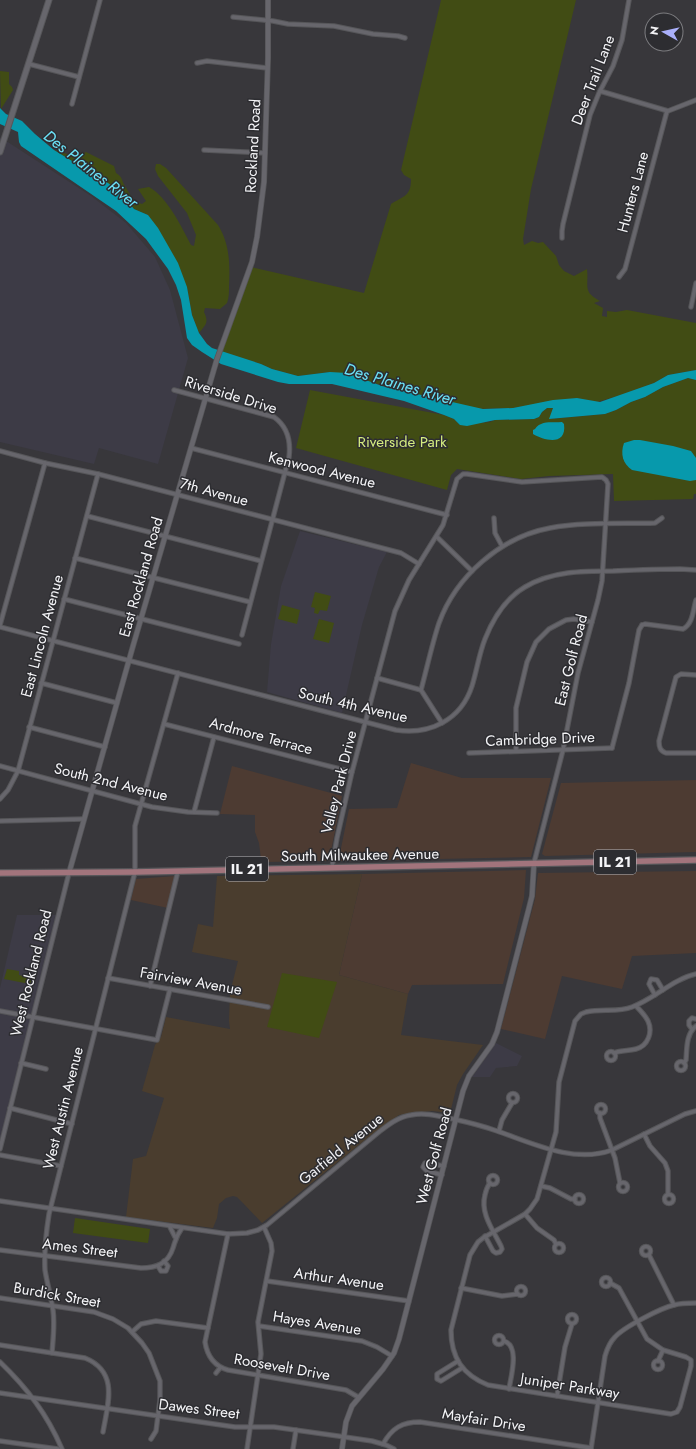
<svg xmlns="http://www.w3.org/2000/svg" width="696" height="1449" font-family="Jost,sans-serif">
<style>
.commercial{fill:#4d3b32}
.built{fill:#3d3b46}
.medical{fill:#4a3d2e}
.green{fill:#414c14}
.water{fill:#0799ac}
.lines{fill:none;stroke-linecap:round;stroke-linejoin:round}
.minor-casing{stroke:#565659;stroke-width:5.5}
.tertiary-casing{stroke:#565659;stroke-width:6}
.secondary-casing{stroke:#565659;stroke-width:7}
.primary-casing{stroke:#565659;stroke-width:8}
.minor{stroke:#67666c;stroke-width:3.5}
.tertiary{stroke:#67666c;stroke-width:4.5}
.secondary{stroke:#67666c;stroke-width:5}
.primary{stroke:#a2747c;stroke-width:5.5}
.labels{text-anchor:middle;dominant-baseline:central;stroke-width:3;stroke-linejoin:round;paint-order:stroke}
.shield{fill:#2d2d31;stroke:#b8b8bc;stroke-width:1}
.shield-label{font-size:14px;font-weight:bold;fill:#f4f4f7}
.street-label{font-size:15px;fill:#f4f4f7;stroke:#2d2d31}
.park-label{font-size:15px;fill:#d4ec7f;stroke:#2d2d31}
.water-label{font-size:16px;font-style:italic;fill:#6ce2f7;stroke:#2d2d31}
</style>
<rect width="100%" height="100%" fill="#38373b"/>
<g class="commercial">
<path d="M411,763L462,778H551L531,857L340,861L339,858L349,809L397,808Z"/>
<path d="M232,766L342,796L329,861L264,862L261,859L259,843L255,832V815L220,814Z"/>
<path d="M696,780V852L545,856L542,854L561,783Z"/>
<path d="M526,870L524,898L503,984L412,985L408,994L339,975L362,874Z"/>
<path d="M696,871V953L632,956L622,989L562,976L545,1039L501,1029L535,899L538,873Z"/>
<path d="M175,876L168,908L131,900L136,879Z"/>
</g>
<g class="built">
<path d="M0,137L91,196L126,223L155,257L170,290L188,358L158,464L99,448L94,464L0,442Z"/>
<path d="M300,531L387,552L379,567L362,625L342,713L267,692L271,644L281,586Z"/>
<path d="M17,915H57L0,1150V988Z"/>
<path d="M496,1043L522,1056L517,1066L496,1068L490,1077H472Z"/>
</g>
<path class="medical" d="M362,874L339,975L408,994L401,1035L483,1045L463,1074L457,1085L450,1113L432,1111L399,1115L370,1136L262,1223L242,1202L237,1197L233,1196L226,1198L219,1204L217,1218L213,1228L126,1217L133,1159L146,1156L164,1098L142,1091L155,1045L161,1037L166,1017L230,1029L229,1021L230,993L238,961L192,952L198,924L213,927L217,876Z"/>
<g class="green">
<path d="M441,0H576L531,189L523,239L524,245L532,241L538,243L543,242L556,256L559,265L564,271L574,276L587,269C589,286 582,292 600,301L594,303L603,308L602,316L607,317V311L616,312L627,310L696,323V370L668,375L654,383L621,395L597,402L577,398L513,408L476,409L422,396L410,392L330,372L298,376L272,369L261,364L220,351L251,267L364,293L391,204C404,196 411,196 411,179L404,175L401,170Z"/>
<path d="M0,71L9,72V84L12,87L13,90L1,109Z"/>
<path d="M54,150L77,157L86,152L114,166L116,173C123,177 121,180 125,186C130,194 132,201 142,204L146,201L138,189L149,187C168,198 181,226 191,245L194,246L196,235L187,213L158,176L155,169L156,164H160L166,168L218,225C230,244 230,265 229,287C229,292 229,298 227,303C225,305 222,307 220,309L205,308L204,312C209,323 206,324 199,333L192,315L187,287L148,215L134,209L119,191Z"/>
<path d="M688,378L696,380V494H694L693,499L614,501L613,474L549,476L521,479L457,469L451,475L447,490L296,448L310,390L444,415L454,419L460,425L490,422L495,420L534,419L539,417L542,412L547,408H553L550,419L605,414L616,410L631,402L645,397L663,387Z"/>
<path d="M315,592L331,596L327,611L320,610L318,614L314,613L315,608L311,607Z"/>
<path d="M282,605L300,610L297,624L278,619Z"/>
<path d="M319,619L334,623L329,643L313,639Z"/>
<path d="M7,969L19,971V975L32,979L30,984L4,979Z"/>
<path d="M282,973L337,982L319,1038L267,1027Z"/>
<path d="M75,1218L150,1229L148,1243L73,1233Z"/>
</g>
<g class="water">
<path d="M0,108L6,114L22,121L35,134L54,150L108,183L119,191L134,209L148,215L158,228L178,263L187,287L192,315L199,333L207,344L212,348L261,364L272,369L298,376L330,372L347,373L382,386L483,409L513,408L553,400L577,398L600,402L654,383L668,375L696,370V380L688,378L663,387L645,397L631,402L616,410L605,414L549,419L553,408H547L542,412L539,417L534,419L495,420L467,426L460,425L454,419L444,415L404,401L332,384H289L278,382L221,364L202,352L192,345L187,338L181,300L176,285L168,269L146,239L116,211L21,146L19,142L18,132L0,124Z"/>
<path d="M562,422L564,424C567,446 545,441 533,434V430L535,429C541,420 552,423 562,422Z"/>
<path d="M634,440H640L673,446L691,451L696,458V480L690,481L632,470C623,464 620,454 624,443Z"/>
</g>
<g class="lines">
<g class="minor-casing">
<g id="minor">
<path d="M233,17L273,21L288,24L334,26L373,34L398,36L405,38"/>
<path d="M197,63L207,61L267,68"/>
<path d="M29,64L79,77"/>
<path d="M600,91L668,111L696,100"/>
<path d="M72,104L100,0"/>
<path d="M204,150L265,153"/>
<path d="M562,238V231L563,224L590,115L599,93L613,66L622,40L629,0"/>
<path d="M619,277L625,269L667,111"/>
<path d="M691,307L696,283"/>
<path d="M174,390L274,417C288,427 291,441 289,457L242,635"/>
<path d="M191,448L447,515"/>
<path d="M0,451L45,463L98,474L401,553L419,564"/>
<path d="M87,516L261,561"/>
<path d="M494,518L495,533L502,546"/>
<path d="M437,537L472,571"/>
<path d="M75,558L250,602"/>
<path d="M64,599L239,644"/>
<path d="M0,625L45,463"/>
<path d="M642,625L645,624L683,629C693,624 693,610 696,600"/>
<path d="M0,627L396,730C430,735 461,720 472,686C477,670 479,654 485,639C493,619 506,598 525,587C552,571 582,571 613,571C635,570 658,569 680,569L696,570"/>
<path d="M696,675L681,674L676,677L659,741C659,747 660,751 666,753H696"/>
<path d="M377,678L421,690L442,723"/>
<path d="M41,683L117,703"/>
<path d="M421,690C427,668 432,644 439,623C456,576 501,537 550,528C583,522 621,524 655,523L662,518"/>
<path d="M164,724L352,772"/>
<path d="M29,727L105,747"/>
<path d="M612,748L629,683L639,630L642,625"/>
<path d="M516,751V708L527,662L536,642L549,629L566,620L574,619L592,622"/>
<path d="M469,753L612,748"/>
<path d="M0,766L152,807L188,812L217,813"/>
<path d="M0,799L8,790L18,771L98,474"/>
<path d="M194,812L214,737"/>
<path d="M0,821L84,819"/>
<path d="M332,867L337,838L352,772L395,611L409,580L443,525L457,479L463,474H467L522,482L602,477L606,480L608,484L602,581L598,600L578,673L563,750L534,863"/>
<path d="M108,978L268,1007"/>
<path d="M150,986L178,871"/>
<path d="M655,995L649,984L651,979L657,980L663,990"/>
<path d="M0,1011L157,1040L170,989"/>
<path d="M692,1029L689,1025V1021L692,1018L696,1019"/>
<circle cx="611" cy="1056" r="4.5"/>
<path d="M614,1053C621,1050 629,1051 636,1049C648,1046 653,1032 648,1021C645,1015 640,1010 636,1006"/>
<circle cx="681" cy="1066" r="4.5"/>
<path d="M21,1063L46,1069"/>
<path d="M684,1063L686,1060C687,1048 686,1034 696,1026"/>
<circle cx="513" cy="1098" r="4.5"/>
<circle cx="601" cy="1109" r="4.5"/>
<path d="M10,1108L72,1124"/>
<path d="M600,1113V1118L615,1158L620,1183"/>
<path d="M499,1131L502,1120L512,1103"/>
<path d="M644,1134L650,1146L665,1163L668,1171V1194"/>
<path d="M0,1149L69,873"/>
<path d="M0,1155L61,1166"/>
<path d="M442,1175L427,1171L423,1167L425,1163L444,1166"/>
<circle cx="493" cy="1180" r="4.5"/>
<circle cx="623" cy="1187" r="4.5"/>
<path d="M541,1186L550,1188L571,1199H575"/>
<circle cx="579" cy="1199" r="4.5"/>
<circle cx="669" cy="1199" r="4.5"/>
<path d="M0,1201L228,1234L247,1233L258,1230L267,1225L379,1132C388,1125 398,1117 411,1115C425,1112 439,1116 453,1119C467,1122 483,1126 497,1131C532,1143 574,1164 612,1150L685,1114L696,1111"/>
<path d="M525,1214L537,1228L554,1240L556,1244"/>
<path d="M170,1227L175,1237"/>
<path d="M228,1234L205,1342C207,1355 214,1366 228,1370L346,1390L358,1397"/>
<path d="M485,1236L493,1251L496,1253L500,1252L502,1249L501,1246C493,1230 480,1213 485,1195C486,1190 487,1187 490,1183"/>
<circle cx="559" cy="1248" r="4.5"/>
<circle cx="646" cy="1251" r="4.5"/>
<path d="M0,1250L141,1268C156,1268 168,1264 173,1248C176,1239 176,1236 182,1228"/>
<path d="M649,1255L674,1305"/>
<path d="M158,1266L161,1271H166L168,1266L164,1261"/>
<circle cx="606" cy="1282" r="4.5"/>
<path d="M267,1281L409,1301"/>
<path d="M610,1283L619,1288L647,1339L663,1350L686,1357L691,1360V1366L680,1407L677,1412L671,1414L488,1385C463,1375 451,1358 451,1330L470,1255L478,1242L483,1238L525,1214L530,1209L537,1199L556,1132L559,1082L575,1021L581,1014L586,1012C601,1008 618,1013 632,1007C654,999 673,979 696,974"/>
<circle cx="521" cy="1291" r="4.5"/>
<path d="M461,1288L502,1296L518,1294"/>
<path d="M0,1298L94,1312L113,1319L128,1328L142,1343L149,1353L160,1381V1400L156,1431L151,1439"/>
<circle cx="572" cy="1319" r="4.5"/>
<path d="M259,1326L362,1341L377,1347L392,1356"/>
<path d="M132,1332L141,1324L156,1321L208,1328"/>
<circle cx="499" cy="1340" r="4.5"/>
<path d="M504,1341C520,1346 511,1376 509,1389"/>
<path d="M0,1345L85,1358C119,1372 108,1403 103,1432"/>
<path d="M52,1353C53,1339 55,1324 53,1310C51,1296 47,1283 45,1270C44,1251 46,1233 49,1214L135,872V826L178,673"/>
<circle cx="658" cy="1365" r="4.5"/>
<path d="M458,1361L437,1374V1379L441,1381L462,1368"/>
<path d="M658,1361L663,1350"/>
<path d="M0,1362C27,1388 47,1414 62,1449"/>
<path d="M216,1373L220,1368"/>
<path d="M0,1393L235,1427H274L338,1436L372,1441L386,1445L394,1449"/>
<path d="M557,1396L565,1347L572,1324"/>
<path d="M0,1441L58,1449"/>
<path d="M383,1444C392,1428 402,1422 420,1422L591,1448"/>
<path d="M247,1449L261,1354L258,1322L272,1251L271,1243L264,1227"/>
<path d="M293,1449L296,1430"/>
<path d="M591,1449L605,1356C607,1349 610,1342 615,1337C624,1327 661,1308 674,1305C681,1303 689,1303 696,1303"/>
</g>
</g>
<g class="tertiary-casing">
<g id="tertiary">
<path d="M69,873L133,646L217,359L252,262L257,237L264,182L268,58V0"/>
<path d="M342,1449L346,1422L352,1406L383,1369L394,1353L399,1339L463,1091L469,1076L492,1044L497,1032L529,908L532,896L534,863"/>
</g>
</g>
<g class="secondary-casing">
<path id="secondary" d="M0,152L49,0"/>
</g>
<g class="primary-casing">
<path id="primary" d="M0,873L135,872L696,860"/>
</g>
<use href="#minor" class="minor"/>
<use href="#tertiary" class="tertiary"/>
<use href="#secondary" class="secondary"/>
<use href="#primary" class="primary"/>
</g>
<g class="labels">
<g class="shield">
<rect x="594" y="850" width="42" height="24" rx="3"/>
<rect x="226" y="857" width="42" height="24" rx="3"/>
</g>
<g class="shield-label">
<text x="615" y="862">IL 21</text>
<text x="247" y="869">IL 21</text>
</g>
<g class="street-label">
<text transform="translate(593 80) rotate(-69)">Deer Trail Lane</text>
<text transform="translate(253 146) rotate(-87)">Rockland Road</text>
<text transform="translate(633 192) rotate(-75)">Hunters Lane</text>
<text transform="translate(231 395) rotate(17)">Riverside Drive</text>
<text transform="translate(322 470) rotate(14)">Kenwood Avenue</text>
<text transform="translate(214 492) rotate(15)">7th Avenue</text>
<text transform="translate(141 577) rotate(-74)">East Rockland Road</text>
<text transform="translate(42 636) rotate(-75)">East Lincoln Avenue</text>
<text transform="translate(571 660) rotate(-76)">East Golf Road</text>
<text transform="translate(353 705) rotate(13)">South 4th Avenue</text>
<text transform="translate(261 736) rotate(15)">Ardmore Terrace</text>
<text transform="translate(540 739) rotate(-2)">Cambridge Drive</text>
<text transform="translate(111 782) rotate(14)">South 2nd Avenue</text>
<text transform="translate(339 782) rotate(-76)">Valley Park Drive</text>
<text transform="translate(360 855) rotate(-1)">South Milwaukee Avenue</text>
<text transform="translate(31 973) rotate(-76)">West Rockland Road</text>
<text transform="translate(191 981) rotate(10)">Fairview Avenue</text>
<text transform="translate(63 1108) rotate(-76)">West Austin Avenue</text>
<text transform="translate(341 1149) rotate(-39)">Garfield Avenue</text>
<text transform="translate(434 1156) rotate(-75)">West Golf Road</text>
<text transform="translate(80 1248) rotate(7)">Ames Street</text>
<text transform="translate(339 1279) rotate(8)">Arthur Avenue</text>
<text transform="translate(57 1295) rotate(10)">Burdick Street</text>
<text transform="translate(317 1323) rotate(9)">Hayes Avenue</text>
<text transform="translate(282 1367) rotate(10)">Roosevelt Drive</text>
<text transform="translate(570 1386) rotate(9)">Juniper Parkway</text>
<text transform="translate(199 1409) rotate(7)">Dawes Street</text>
<text transform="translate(484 1420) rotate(9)">Mayfair Drive</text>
</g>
<g class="park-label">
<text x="402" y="442">Riverside Park</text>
</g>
<g class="water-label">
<text transform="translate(91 169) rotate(38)">Des Plaines River</text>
<text transform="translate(400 384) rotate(16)">Des Plaines River</text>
</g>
</g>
<g transform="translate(664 32) rotate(278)"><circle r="19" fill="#2d2d31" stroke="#7d7d80"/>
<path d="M0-3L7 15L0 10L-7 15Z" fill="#aab0fb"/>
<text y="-6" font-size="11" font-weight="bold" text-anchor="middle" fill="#f4f4f7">N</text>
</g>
</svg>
